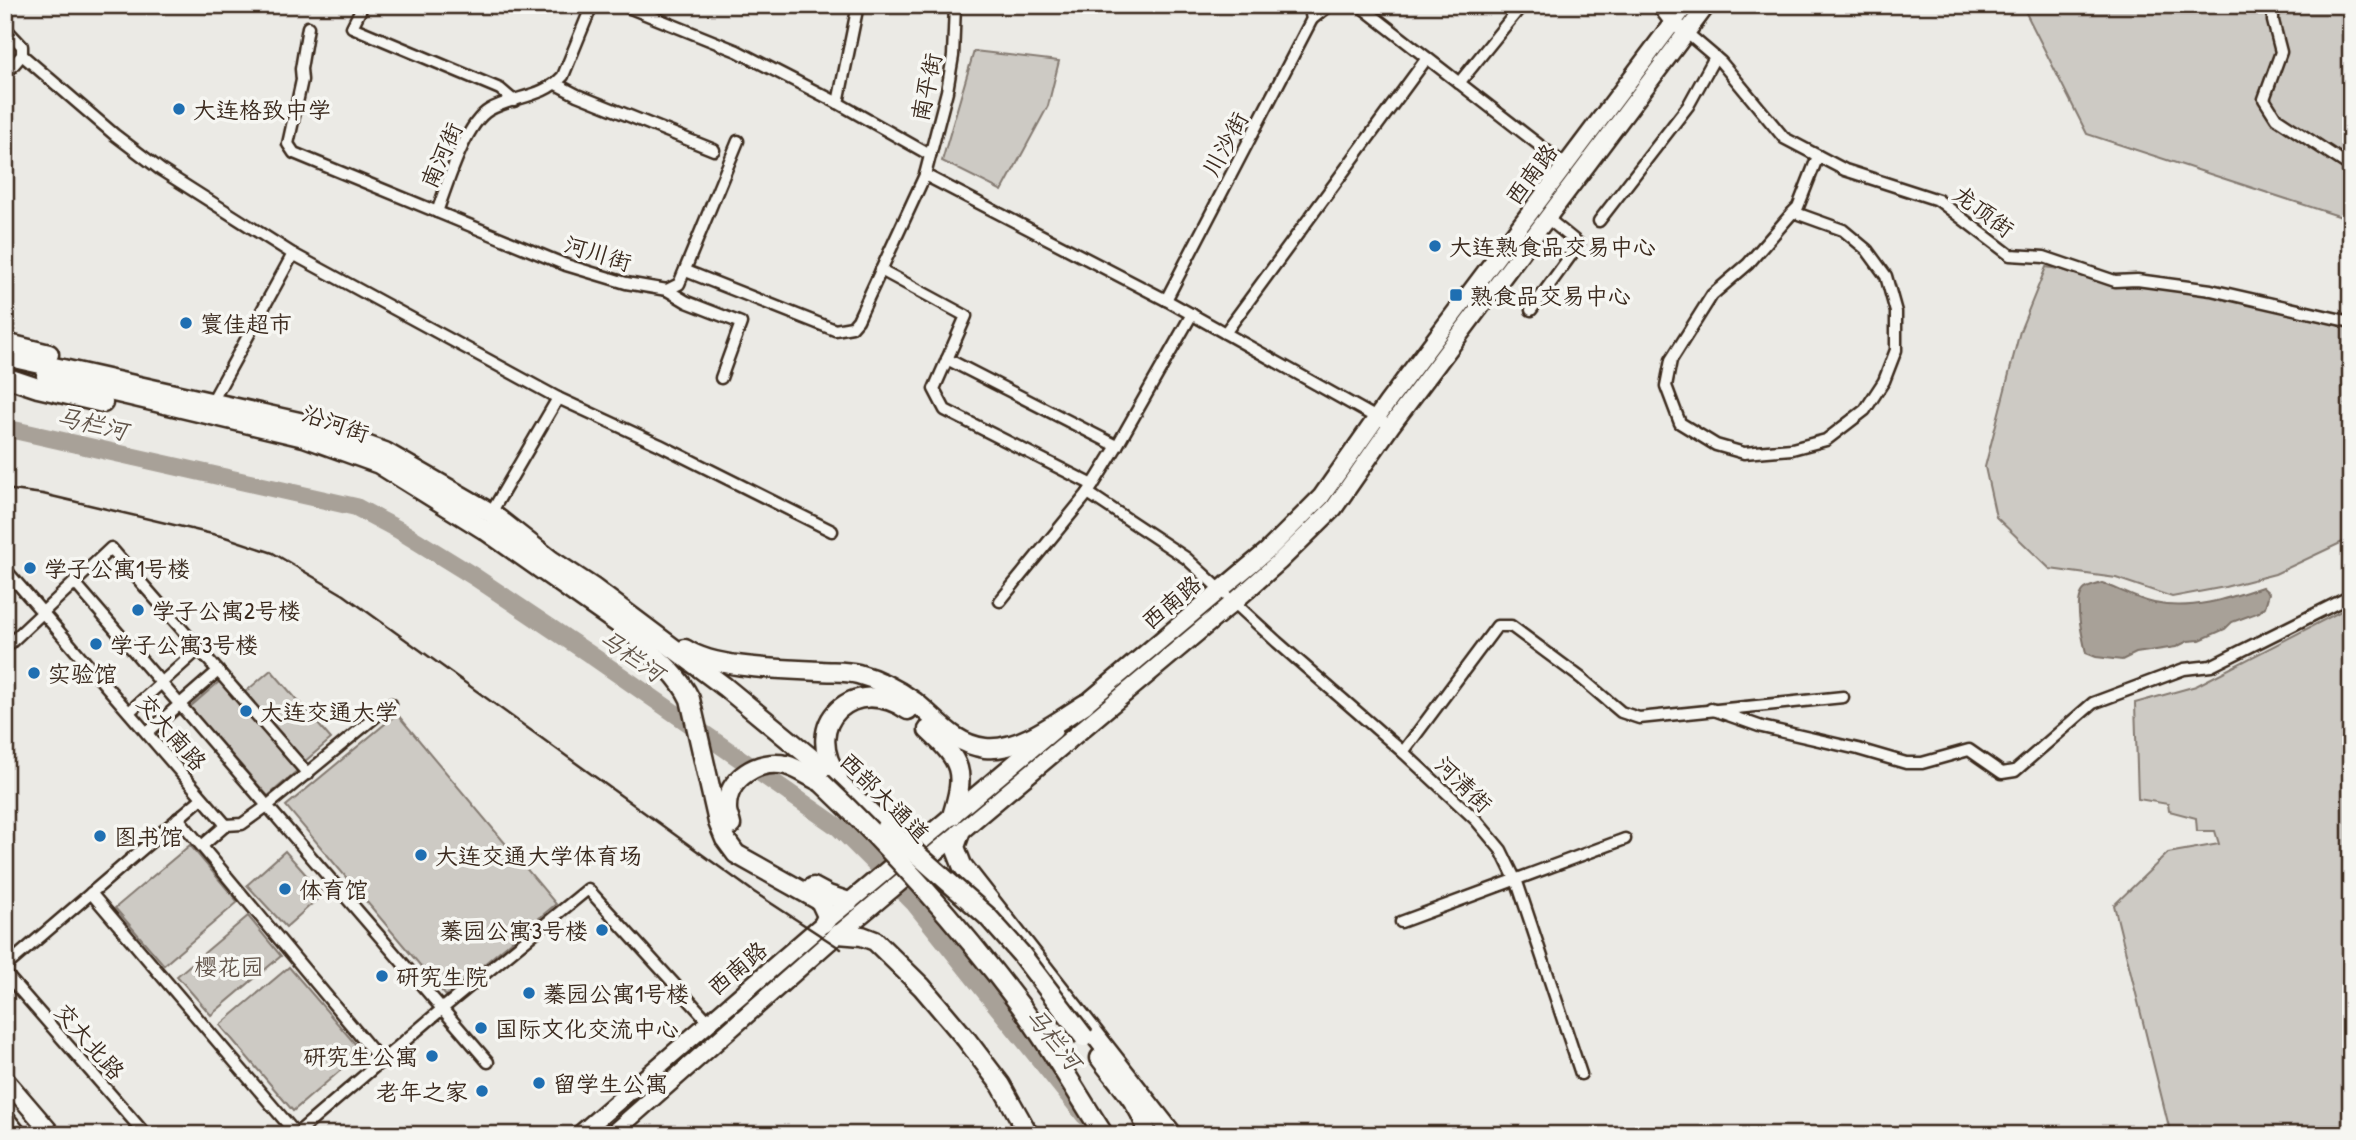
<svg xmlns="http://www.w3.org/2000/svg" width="2356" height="1140" font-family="'Patrick Hand','LXGW WenKai TC',sans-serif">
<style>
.green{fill:#cdcac4;stroke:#847a71;stroke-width:2}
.water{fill:#a8a198;stroke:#7c7167;stroke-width:2}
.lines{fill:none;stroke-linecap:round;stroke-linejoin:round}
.river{stroke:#a8a198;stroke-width:18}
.street-casing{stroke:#3b2a1e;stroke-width:15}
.secondary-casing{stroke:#3b2a1e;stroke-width:19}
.primary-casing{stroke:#3b2a1e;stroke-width:21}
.highway-casing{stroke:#3b2a1e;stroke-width:23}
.street{stroke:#f6f6f2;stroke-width:10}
.secondary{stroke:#f6f6f2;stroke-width:14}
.primary{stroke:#f6f6f2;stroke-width:16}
.highway{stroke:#f6f6f2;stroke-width:18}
.rail{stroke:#3b2a1e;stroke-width:2.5}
.highway-bridge-casing{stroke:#3b2a1e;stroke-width:23;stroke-linecap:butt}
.highway-bridge{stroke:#f6f6f2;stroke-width:18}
.poi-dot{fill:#1f6fb2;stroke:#f6f6f2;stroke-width:2.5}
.labels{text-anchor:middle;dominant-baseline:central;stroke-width:7;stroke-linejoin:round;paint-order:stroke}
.street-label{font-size:23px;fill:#3b2a1e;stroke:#f6f6f2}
.poi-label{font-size:23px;fill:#3b2a1e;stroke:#f6f6f2;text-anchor:start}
.park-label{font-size:23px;fill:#605248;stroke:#f6f6f2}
.water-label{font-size:24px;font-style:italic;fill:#615449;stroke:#f6f6f2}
</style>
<rect width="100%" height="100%" fill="#ebeae5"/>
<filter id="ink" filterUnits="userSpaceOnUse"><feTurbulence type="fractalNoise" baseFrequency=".0143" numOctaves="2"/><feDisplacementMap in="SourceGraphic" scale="14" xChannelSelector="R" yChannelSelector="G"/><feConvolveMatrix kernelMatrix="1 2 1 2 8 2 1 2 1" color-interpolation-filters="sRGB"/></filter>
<g filter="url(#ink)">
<g class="green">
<path d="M2022,5H2351V220L2087,134Z"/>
<path d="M974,51L1059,61L1048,106L1002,191L942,161Z"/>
<path d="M2046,267L2221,297L2338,323L2351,304V538L2275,574L2225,587L2172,597L2116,578L2050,569L1996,517L1985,467L2020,331Z"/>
<path d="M2351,606V1135H2171L2114,905L2168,853L2219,844L2215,831H2197L2196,818L2169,811L2168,804L2138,799L2135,703L2196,686Z"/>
<path d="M271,670L331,739L304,762L244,693Z"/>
<path d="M220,681L298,770L268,796L190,707Z"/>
<path d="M397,714L556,904L446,996L286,806Z"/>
<path d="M190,845L238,902L164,965L115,908Z"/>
<path d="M285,851L323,894L286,927L247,885Z"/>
<path d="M248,916L281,956L211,1015L177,976Z"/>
<path d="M289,967L362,1052L293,1111L220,1025Z"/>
</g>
<path class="water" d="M2102,583C2119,589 2136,599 2154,603C2191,611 2227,599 2262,587L2269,593L2265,607L2259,612L2232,622L2225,629L2200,640L2188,641L2176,647L2136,653L2122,660L2096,657L2086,653C2083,638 2072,599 2085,589C2089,586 2097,585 2102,583Z"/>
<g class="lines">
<path class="river" d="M5,428L356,507L399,530L475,577L588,653L838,827L915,904L1085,1116"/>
<g class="street-casing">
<g id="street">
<path d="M363,5L352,27L500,89L514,101"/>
<path d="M623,5L737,51L838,103L930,155"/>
<path d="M1359,5L1566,166"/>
<path d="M2273,5V21L2281,52L2264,99L2276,118L2351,167"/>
<path d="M1312,19L1330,5"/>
<path d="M308,27L301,69L302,80L288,144L294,153L566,265L626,283L667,290L679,284L738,141"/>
<path d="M5,28L22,46V55L115,135L161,170L293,254L558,398"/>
<path d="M1687,33L1721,62L1784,138L1845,170L1938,200L2010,255L2044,257L2115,281L2137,280L2211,290L2351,322"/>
<path d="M5,75L22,55"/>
<path d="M1459,83L1522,5"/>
<path d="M556,84L577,95L714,150"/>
<path d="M838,103L858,5"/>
<path d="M925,175L1166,300L1391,426"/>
<path d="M437,212C447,185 465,124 489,110C513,96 543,98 563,76L592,5"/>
<path d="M1793,212L1843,230L1867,250L1886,276L1896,312V350L1884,381L1865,410L1826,440L1792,449L1744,453L1716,445L1680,423L1666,386L1671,360L1712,295L1748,264L1793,212L1798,207L1818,156"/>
<path d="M1599,221L1688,106L1715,57"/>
<path d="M881,270L966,316L934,389L945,410L1093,485"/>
<path d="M686,271L835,330L852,327L858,320L925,175L947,91L953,56L955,5"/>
<path d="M667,290L687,302L741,323L721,378"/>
<path d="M1166,300L1312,19L1309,5"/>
<path d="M1531,310L1579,244L1547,218"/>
<path d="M1225,333L1427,58"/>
<path d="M947,359L1117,446"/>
<path d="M214,398L293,254"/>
<path d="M1088,493L1186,558L1277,642L1403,752L1476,820L1501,850L1518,885L1581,1074"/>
<path d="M491,513L558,398L660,445L832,531"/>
<path d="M5,569L226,825"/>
<path d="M75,583L488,1062"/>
<path d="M1000,601L1088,493L1117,446L1192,314"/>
<path d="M5,648L111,548L308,774"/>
<path d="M1711,709L1762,727L1858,749L1906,763H1922L1969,750L2002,773L2015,771L2093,703L2184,669L2211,666L2351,596"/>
<path d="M129,712L199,649"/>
<path d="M147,733L218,671"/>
<path d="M1403,752L1497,626H1511L1581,678L1621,712L1639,718L1843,697"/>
<path d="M178,818L381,1061"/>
<path d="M202,846L226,825L242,824L267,806L391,704"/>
<path d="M91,893L297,1135"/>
<path d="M1401,922L1625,839"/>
<path d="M5,967L202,798"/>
<path d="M5,973L146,1135"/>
<path d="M295,1135L442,1009L588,889L709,1022"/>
</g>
</g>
<g class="secondary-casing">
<path id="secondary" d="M1659,5L1673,23L1682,29"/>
</g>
<g class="primary-casing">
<g id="primary">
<path d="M1077,711L1268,550L1321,497L1387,403L1686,5"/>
<path d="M5,1079L53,1135"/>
<path d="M5,1118L19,1135"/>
<path d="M579,1135L824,923L1054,730"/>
<path d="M611,1135L829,942L1234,602L1279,562L1334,508L1391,426L1707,5"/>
</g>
</g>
<g class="highway-casing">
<g id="highway">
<path d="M5,343L49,354"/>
<path d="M5,356L308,424L385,452L491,513L551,560L592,587L725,687L816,762L886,827"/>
<path d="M46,376L304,437L379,464L485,530L650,646"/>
<path d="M5,377L38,388L103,403"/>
<path d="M639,643C660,660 678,674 690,699L718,822L725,839L736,854L820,901L827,916L824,923"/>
<path d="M685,649C715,669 784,669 821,671C832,672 846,671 858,674C877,679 898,690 915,702C938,720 953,744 985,748C1018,752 1058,721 1085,704"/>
<path d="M928,730C962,762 966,771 952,816"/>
<path d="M838,777C800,724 854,673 908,710"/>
<path d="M731,825C730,820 727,814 727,809C726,778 759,759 786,765C798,768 810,777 821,782"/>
<path d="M960,833L955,847L962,865L1173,1135"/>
<path d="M813,887L828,895L849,902"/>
<path d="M838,934L862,936L875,941L922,987L966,1039L1001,1085L1029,1135"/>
<path d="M1100,1058C1114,1078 1147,1110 1146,1135"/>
</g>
</g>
<use href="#street" class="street"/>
<use href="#secondary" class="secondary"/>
<use href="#primary" class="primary"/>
<use href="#highway" class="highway"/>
<path class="rail" d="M5,489L43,494L225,537L273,553L344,595L754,892L841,949"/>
<g class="highway-bridge-casing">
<g id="highway-bridge">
<path d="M821,782C893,850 960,926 1020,1005C1050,1046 1076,1092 1104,1135"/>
<path d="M886,827L987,916L1021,954L1084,1037"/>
</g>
</g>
<use href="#highway-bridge" class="highway-bridge"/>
</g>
</g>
<g class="poi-dot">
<circle cx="179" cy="109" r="7"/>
<circle cx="1435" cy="246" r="7"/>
<rect x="1449" y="288" width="14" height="14" rx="3.5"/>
<circle cx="186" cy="323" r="7"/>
<circle cx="30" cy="568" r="7"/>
<circle cx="138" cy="610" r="7"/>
<circle cx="96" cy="644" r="7"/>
<circle cx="34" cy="673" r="7"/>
<circle cx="246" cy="711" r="7"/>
<circle cx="100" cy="836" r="7"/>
<circle cx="421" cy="855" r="7"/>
<circle cx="285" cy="889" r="7"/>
<circle cx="602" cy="930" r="7"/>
<circle cx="382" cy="976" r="7"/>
<circle cx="529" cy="993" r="7"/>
<circle cx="481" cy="1028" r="7"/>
<circle cx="432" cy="1056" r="7"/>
<circle cx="539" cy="1083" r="7"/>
<circle cx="482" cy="1091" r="7"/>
</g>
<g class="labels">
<g class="street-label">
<text transform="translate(926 87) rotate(-78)">南平街</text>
<text transform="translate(1225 144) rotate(-62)">川沙街</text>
<text transform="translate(441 155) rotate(-66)">南河街</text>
<text transform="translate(1531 174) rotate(-53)">西南路</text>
<text transform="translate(1984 211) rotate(37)">龙顶街</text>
<text transform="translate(598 253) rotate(17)">河川街</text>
<text transform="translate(336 423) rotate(19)">沿河街</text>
<text transform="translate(1171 602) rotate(-40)">西南路</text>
<text transform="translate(172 732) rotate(49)">交大南路</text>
<text transform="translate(1464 784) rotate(44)">河清街</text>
<text transform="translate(885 797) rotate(45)">西部大通道</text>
<text transform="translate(737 968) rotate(-40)">西南路</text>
<text transform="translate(90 1041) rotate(49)">交大北路</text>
</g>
<g class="poi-label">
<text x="193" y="109">大连格致中学</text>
<text x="1449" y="246">大连熟食品交易中心</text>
<text x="1470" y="295">熟食品交易中心</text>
<text x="200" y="323">寰佳超市</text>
<text x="44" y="568">学子公寓1号楼</text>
<text x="152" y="610">学子公寓2号楼</text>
<text x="110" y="644">学子公寓3号楼</text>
<text x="48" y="673">实验馆</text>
<text x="260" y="711">大连交通大学</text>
<text x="114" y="836">图书馆</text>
<text x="435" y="855">大连交通大学体育场</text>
<text x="299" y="889">体育馆</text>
<text x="588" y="930" text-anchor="end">蓁园公寓3号楼</text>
<text x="396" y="976">研究生院</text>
<text x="543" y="993">蓁园公寓1号楼</text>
<text x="495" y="1028">国际文化交流中心</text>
<text x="418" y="1056" text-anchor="end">研究生公寓</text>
<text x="553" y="1083">留学生公寓</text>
<text x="468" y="1091" text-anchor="end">老年之家</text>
</g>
<g class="park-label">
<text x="229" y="966">樱花园</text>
</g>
<g class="water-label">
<text transform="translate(92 423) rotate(13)">马栏河</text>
<text transform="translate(632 655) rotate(35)">马栏河</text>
<text transform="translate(1054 1038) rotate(51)">马栏河</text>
</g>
</g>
<rect width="2356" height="1140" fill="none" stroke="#f6f6f2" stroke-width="28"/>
<rect x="14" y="14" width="2328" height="1112" fill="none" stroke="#3b2a1e" stroke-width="2.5" filter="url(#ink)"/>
</svg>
